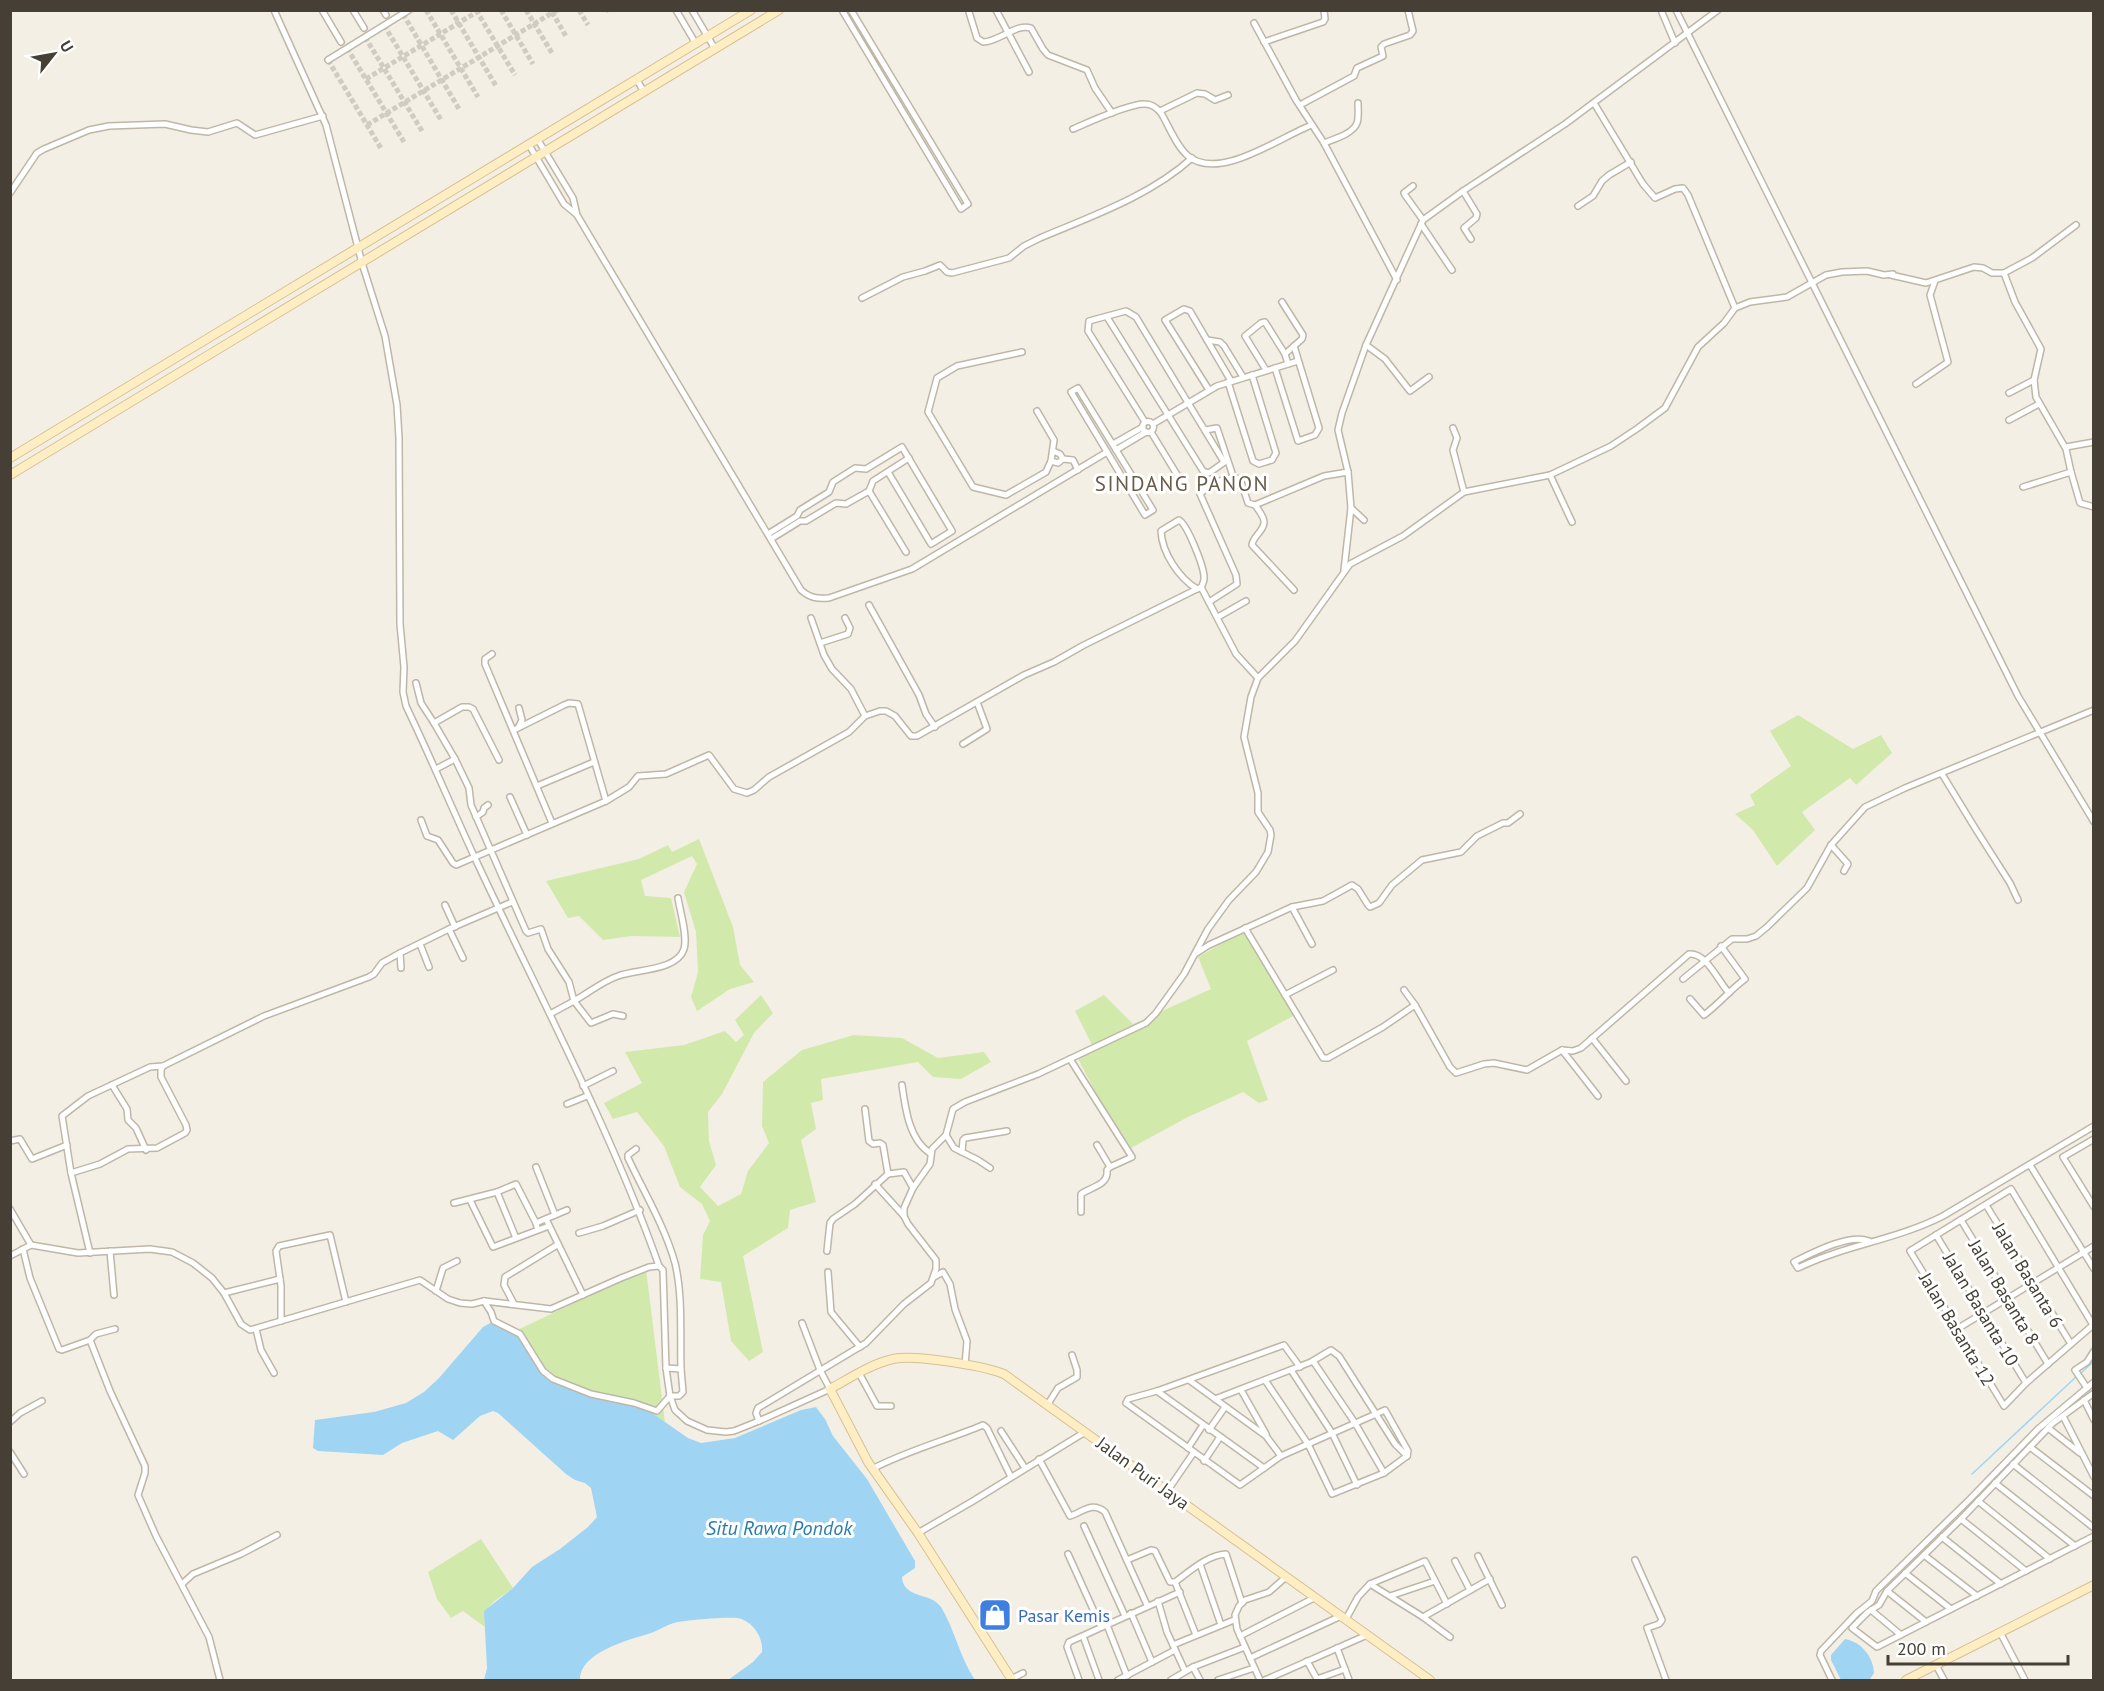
<svg xmlns="http://www.w3.org/2000/svg" width="2104" height="1691" font-family="'PT Sans',sans-serif">
<style>
.green{fill:#d1eaac}
.water{fill:#9fd5f3}
.lines{fill:none;stroke-linecap:round;stroke-linejoin:round}
.stream{stroke:#9fd5f3;stroke-width:1.5}
.street-tunnel{stroke:#d1ccc2;stroke-width:5;stroke-dasharray:5 2.5;stroke-linecap:butt}
.street-casing{stroke:#bfb6a8;stroke-width:8}
.secondary-casing{stroke:#d6c193;stroke-width:10}
.street{stroke:#fff;stroke-width:5}
.secondary{stroke:#ffeec4;stroke-width:8}
.labels{text-anchor:middle;dominant-baseline:central;stroke-width:6;stroke-linejoin:round;paint-order:stroke}
.street-label{font-size:18px;fill:#463f35;stroke:#fff}
.shop-label{font-size:18px;fill:#366cbe;stroke:#fff;text-anchor:start}
.water-label{font-size:20px;font-style:italic;fill:#287daf;stroke:#fff}
.quarter-label{font-size:21px;letter-spacing:1.5px;fill:#6a5c4b;stroke:#fff}
</style>
<rect width="100%" height="100%" fill="#f4efe5"/>
<g class="green">
<path d="M1798,715L1853,749L1881,735L1892,753L1856,785L1850,778L1802,812L1815,830L1777,866L1753,830L1735,814L1755,805L1750,795L1791,766L1770,731Z"/>
<path d="M699,839L733,927L740,965L754,982L730,989L697,1011L691,997L698,972L696,932L684,892L697,864L692,856L641,880L645,896L671,898L680,937L632,936L603,940L579,916L568,918L546,881L639,859L668,845L672,852Z"/>
<path d="M1245,930L1295,1015L1247,1041L1268,1100L1259,1103L1243,1092L1188,1117L1131,1148L1097,1095L1077,1057L1094,1049L1075,1011L1104,995L1133,1024L1211,989L1198,957Z"/>
<path d="M761,995L773,1013L754,1033L722,1094L708,1112L709,1141L716,1165L700,1187L718,1206L741,1194L748,1171L769,1143L762,1126L763,1082L802,1050L854,1035L902,1038L938,1058L984,1052L991,1062L961,1079L933,1077L918,1062L821,1079L823,1100L811,1103L816,1129L801,1140L816,1202L790,1210L788,1228L743,1256L763,1352L749,1361L731,1341L721,1282L700,1279L703,1235L710,1221L702,1204L680,1187L664,1146L637,1112L613,1119L604,1103L642,1083L625,1052L684,1045L725,1031L736,1042L744,1035L735,1020Z"/>
<path d="M646,1269L665,1423L652,1413L638,1408L623,1403L593,1398L552,1381L542,1373L513,1332Z"/>
<path d="M481,1539L513,1588C496,1601 483,1604 485,1627L463,1611L451,1618L437,1599L428,1572Z"/>
</g>
<g class="water">
<path d="M492,1322L518,1334L542,1373L552,1381L593,1398L623,1403L652,1413L688,1438L701,1443L735,1438L801,1410L816,1407L825,1419L833,1436L867,1479L915,1561V1568L902,1577C903,1599 931,1592 941,1607C955,1630 960,1658 975,1680H728L753,1662L762,1652C764,1638 752,1620 737,1618C723,1617 692,1620 678,1622C667,1624 658,1631 648,1634C628,1640 579,1653 580,1680H484L487,1668L484,1611L513,1588L532,1567L560,1549L588,1527L597,1517L591,1488L585,1483L575,1480L566,1474L498,1413L493,1411L480,1416L453,1440L438,1431L402,1443L383,1455L318,1451L313,1448L315,1420L374,1412L406,1403L424,1392L439,1378L483,1327Z"/>
<path d="M1845,1639C1862,1642 1873,1657 1874,1673L1870,1679L1841,1680L1831,1660V1655Z"/>
</g>
<g class="lines">
<g class="stream">
<path d="M2081,1373L2094,1361"/>
<path d="M1972,1474L2077,1376"/>
</g>
<g class="street-tunnel">
<path d="M426,10L478,97"/>
<path d="M451,10L496,86"/>
<path d="M476,10L515,75"/>
<path d="M501,10L533,64"/>
<path d="M526,10L552,53"/>
<path d="M579,10L588,25"/>
<path d="M608,10L609,12"/>
<path d="M552,12L567,38"/>
<path d="M403,14L459,109"/>
<path d="M384,25L441,120"/>
<path d="M365,37L422,131"/>
<path d="M347,48L404,142"/>
<path d="M328,60L382,150"/>
<path d="M366,79L480,10"/>
<path d="M367,125L557,10"/>
</g>
<g class="street-casing">
<g id="street">
<path d="M274,10L326,125L362,263L385,336L397,405L399,438L400,624L404,667L403,692L406,706C430,756 451,806 474,856C537,992 609,1125 659,1266L663,1270L666,1368L670,1396L675,1410L687,1421L707,1430L726,1432L734,1431L759,1421L830,1389L820,1370L802,1323"/>
<path d="M322,10L341,42"/>
<path d="M353,10L364,28"/>
<path d="M383,10L386,15"/>
<path d="M676,10L696,44"/>
<path d="M692,10L715,49"/>
<path d="M842,10L961,209L968,204L851,10"/>
<path d="M996,10L1029,72"/>
<path d="M1661,10L1675,43"/>
<path d="M1676,10L2018,696L2094,822"/>
<path d="M969,12L977,38L983,42C999,42 1016,23 1031,28L1043,49L1048,55L1087,70L1095,88L1112,113"/>
<path d="M1254,23L1296,100L1324,143L1397,280"/>
<path d="M1264,42L1323,22L1325,19L1324,10"/>
<path d="M328,60L409,10"/>
<path d="M637,80L644,92"/>
<path d="M1594,103L1643,184L1655,198L1675,189L1683,188L1688,195L1735,308"/>
<path d="M1300,105L1354,76L1357,68L1383,56L1381,47L1384,44L1410,35L1413,31L1408,10"/>
<path d="M1160,111L1197,93L1205,94L1215,100L1228,95"/>
<path d="M1073,129C1089,122 1130,103 1145,104C1152,104 1157,108 1161,113C1169,126 1176,146 1188,156C1220,182 1281,136 1312,125"/>
<path d="M538,140L573,198L577,215L801,590C810,598 817,599 829,598L912,569L1107,452"/>
<path d="M1324,143C1334,139 1353,134 1357,123C1359,118 1358,108 1358,103"/>
<path d="M529,145L564,204L576,214"/>
<path d="M1413,186L1404,193L1405,195L1423,220"/>
<path d="M1463,191L1477,214L1476,218L1464,228L1471,239"/>
<path d="M10,193L37,153L44,149L89,130L109,126L165,124L191,130L208,132L237,123L255,135L323,116"/>
<path d="M1578,206L1593,196L1602,181L1609,175L1631,162"/>
<path d="M1421,224L1452,270"/>
<path d="M2004,273L2015,302L2041,349L2034,380L2036,397L2066,449L2071,472L2080,503L2094,507"/>
<path d="M1891,275L1926,283L1974,267L1983,268L1992,273H2004L2032,258L2076,225"/>
<path d="M862,298L903,277L925,271L940,265L947,272L952,273L1009,258L1024,246L1040,238C1092,216 1150,196 1192,158"/>
<path d="M1282,302L1303,335L1302,339L1285,354"/>
<path d="M1107,317L1203,471L1209,473L1226,461"/>
<path d="M1207,340L1220,342L1224,346L1243,377"/>
<path d="M1366,345L1385,359L1410,391L1429,377"/>
<path d="M1022,352L957,366L937,378L928,412L973,487L1006,495L1046,472L1051,461L1054,440L1037,411"/>
<path d="M1275,368L1298,441L1315,435L1319,428L1294,346"/>
<path d="M1266,370L1245,336L1261,323L1265,322L1285,354L1288,364"/>
<path d="M1228,382L1253,461L1259,464L1272,460L1276,453L1252,375"/>
<path d="M1916,384L1948,362L1930,295L1935,281"/>
<path d="M1078,388L1153,510L1145,515L1071,392Z"/>
<path d="M1209,390L1165,320L1184,309L1190,311L1231,381"/>
<path d="M2009,393L2034,380"/>
<path d="M2009,420L2039,404"/>
<circle cx="1148" cy="427" r="5.5"/>
<path d="M1145,422L1088,331L1089,321L1126,311L1136,317L1224,462"/>
<path d="M1153,424L1217,386L1298,361"/>
<path d="M1453,428L1457,438L1453,450L1464,492"/>
<path d="M1205,430L1217,428L1232,473"/>
<path d="M1151,432L1184,486"/>
<path d="M1113,444L1143,427"/>
<path d="M2066,447L2094,442"/>
<path d="M1116,450L1146,432"/>
<path d="M1063,459L1073,460L1078,470"/>
<path d="M1051,461L1058,463L1063,459L1060,454L1053,451"/>
<path d="M1550,475L1572,522"/>
<path d="M2023,487L2071,472"/>
<path d="M869,491L906,552"/>
<path d="M1255,505L1324,476L1348,472"/>
<path d="M1351,508L1364,520"/>
<path d="M768,534L797,516L800,510L829,492L833,482L855,468L866,469L902,447L952,531L931,544L888,472"/>
<path d="M771,539L800,521H806L836,503L846,504L869,491L873,481L909,458"/>
<path d="M1344,570L1351,508L1348,472L1338,430L1342,413L1366,345L1423,220L1463,191L1565,124L1718,10"/>
<path d="M1197,589C1179,578 1162,553 1161,531L1179,520C1187,524 1205,568 1204,579C1204,582 1202,585 1201,588"/>
<path d="M1209,602L1237,584L1236,575L1200,494C1210,485 1226,475 1240,479L1248,503L1255,505C1258,509 1265,518 1264,523C1263,532 1253,536 1252,545L1294,590"/>
<path d="M869,605L919,695L926,714L935,727"/>
<path d="M1218,617L1246,601"/>
<path d="M811,618L824,655L832,669L851,689L865,716"/>
<path d="M820,643L848,634L850,628L845,618"/>
<path d="M492,654L485,659V664L552,823"/>
<path d="M416,683L421,703L434,723"/>
<path d="M519,708L522,720L519,726"/>
<path d="M963,744L987,729L977,702"/>
<path d="M499,760L473,709L469,707H462L434,723L455,759L469,788L471,805L526,931L528,933L541,929L548,949L569,982L574,1001C588,993 603,981 618,976C636,969 677,971 684,949C688,937 680,911 678,898"/>
<path d="M436,769L455,759"/>
<path d="M1942,774L1975,828L2010,883L2018,900"/>
<path d="M537,786L594,762"/>
<path d="M510,797L527,835"/>
<path d="M606,801L629,787L638,776L666,774L709,755L734,789L747,793L754,790L769,777L849,732L865,716L880,711H886L895,716L911,736H917L1024,675L1054,662L1084,645L1199,588L1202,589L1236,654L1258,678"/>
<path d="M476,817L483,812L484,808L488,805"/>
<path d="M421,820L427,836L438,840L453,863L456,865L606,801L578,704L569,703L564,705L514,730"/>
<path d="M1831,845L1848,864L1844,871"/>
<path d="M445,905L455,927"/>
<path d="M1292,907L1312,944"/>
<path d="M1245,928L1323,1058H1328L1383,1027L1415,1005"/>
<path d="M449,929L512,902"/>
<path d="M420,944L429,967"/>
<path d="M1195,954L1209,945L1292,907L1323,901L1352,885L1358,889L1368,905L1370,907L1379,903L1392,885L1422,860L1461,852L1477,836L1503,823H1508L1520,814"/>
<path d="M401,968L400,953L449,929L463,958"/>
<path d="M1683,979L1732,939H1747L1756,936L1767,927L1807,888L1831,845L1865,807L1905,788L2094,710"/>
<path d="M1404,990L1415,1005L1450,1067L1456,1073L1484,1064L1494,1063L1527,1070L1562,1050L1573,1051L1581,1048L1689,954C1706,952 1718,981 1729,993"/>
<path d="M1285,995L1333,970"/>
<path d="M1690,999L1704,1015C1719,1004 1730,990 1745,979L1721,946"/>
<path d="M550,1014L574,1001L591,1023L613,1014L623,1016"/>
<path d="M1592,1038L1626,1081"/>
<path d="M1562,1050L1598,1096"/>
<path d="M1070,1059L1132,1157L1110,1167L1097,1145"/>
<path d="M112,1085L127,1109L128,1120L136,1128L146,1150"/>
<path d="M902,1085C905,1107 909,1140 930,1153"/>
<path d="M583,1086L613,1071"/>
<path d="M567,1104L587,1096"/>
<path d="M865,1109L869,1141L873,1144L880,1143L883,1145L888,1174"/>
<path d="M946,1135L954,1148L978,1160L990,1168"/>
<path d="M2094,1139L2063,1157L2094,1207"/>
<path d="M10,1141L20,1139L32,1159L67,1145"/>
<path d="M636,1149L628,1155V1158C644,1192 665,1227 675,1263C683,1296 680,1335 681,1369L666,1368"/>
<path d="M962,1152L963,1140L965,1138L1007,1131"/>
<path d="M2030,1165L2094,1269"/>
<path d="M536,1167L555,1215"/>
<path d="M71,1173L100,1164L128,1149L157,1148L185,1133L187,1130L186,1125L161,1077V1070L163,1066L264,1016L369,977L374,974L382,963L400,953"/>
<path d="M875,1184L904,1216"/>
<path d="M2011,1189L2093,1325L2026,1383L2004,1406L1910,1251Z"/>
<path d="M497,1192L516,1238"/>
<path d="M470,1200L493,1247L549,1226"/>
<path d="M454,1203L497,1192L516,1184L536,1223"/>
<path d="M1986,1205L2071,1344"/>
<path d="M10,1209L31,1245"/>
<path d="M1081,1212V1194C1091,1187 1109,1185 1107,1170L1110,1167"/>
<path d="M546,1219L583,1295"/>
<path d="M1961,1220L2048,1364"/>
<path d="M537,1227L536,1223L567,1210"/>
<path d="M579,1233L603,1226L640,1210"/>
<path d="M1936,1235L2026,1383"/>
<path d="M1869,1241C1850,1233 1812,1253 1794,1262L1798,1268C1845,1245 1896,1240 1943,1216L2094,1126"/>
<path d="M23,1249L30,1278L59,1349L62,1350L90,1340L110,1391L145,1466V1473L138,1495L156,1536L209,1637L220,1680"/>
<path d="M110,1251L114,1295"/>
<path d="M827,1251L830,1223L833,1219L855,1204L888,1174L904,1172L913,1188"/>
<path d="M90,1253L71,1173L62,1116L88,1096L150,1067L163,1066"/>
<path d="M10,1256L31,1245L78,1253L150,1249L172,1252L193,1263L212,1278L224,1293L241,1324L250,1330L420,1280L448,1299L460,1303L472,1304L484,1301L551,1309L621,1278L649,1267L659,1266"/>
<path d="M828,1272L831,1312L860,1347"/>
<path d="M934,1277L943,1272L950,1284L955,1309L967,1341L965,1365"/>
<path d="M436,1291L443,1268L457,1261"/>
<path d="M224,1293L280,1279"/>
<path d="M484,1301L491,1312L494,1321L520,1334L543,1371L553,1379L591,1394L634,1403L657,1411L670,1396H679L683,1392L681,1369"/>
<path d="M514,1304L504,1285L505,1277L557,1245"/>
<path d="M281,1321V1286L276,1251L279,1246L330,1235L346,1302"/>
<path d="M256,1329L261,1350L274,1373"/>
<path d="M1957,1329L2094,1246"/>
<path d="M90,1340L96,1334L115,1329"/>
<path d="M1313,1361L1355,1423L1384,1473"/>
<path d="M1300,1367L1284,1345L1157,1391L1128,1399L1126,1403L1240,1485L1281,1456L1385,1410L1408,1451L1407,1456"/>
<path d="M1291,1370L1332,1433L1357,1485"/>
<path d="M859,1373L877,1406H891"/>
<path d="M1189,1380L1266,1436L1281,1456"/>
<path d="M1265,1380L1308,1444L1332,1494L1384,1473L1407,1456"/>
<path d="M2087,1388L2075,1370L2087,1362L2094,1351"/>
<path d="M1241,1390L1266,1434"/>
<path d="M1157,1391L1264,1468"/>
<path d="M2094,1393L2053,1423L1961,1519L1887,1591L1879,1605L1868,1612L1852,1628L1877,1647L2094,1536"/>
<path d="M1215,1399L1311,1362L1331,1350L1339,1356L1395,1444L1407,1456"/>
<path d="M2084,1400L2094,1420"/>
<path d="M1048,1404L1058,1388L1077,1377V1370L1072,1355"/>
<path d="M2063,1416L2094,1477"/>
<path d="M759,1421L756,1413L758,1408L866,1343L904,1304L931,1283L936,1269V1260L908,1224L904,1216V1208L913,1188L930,1164L932,1149L946,1135L953,1109L965,1102L1038,1074L1146,1023L1156,1013L1184,974L1208,929L1229,900L1256,872L1268,852L1271,835L1270,830L1258,812V793L1244,737L1251,697L1258,678L1295,641L1350,564L1403,536L1464,492L1550,475L1611,446L1638,428L1665,408L1698,347L1724,323L1735,308L1750,302L1787,297L1826,275L1842,272L1867,271L1884,275L1893,274"/>
<path d="M10,1422L20,1413L42,1401"/>
<path d="M2048,1428L2080,1453"/>
<path d="M1209,1430L1225,1407"/>
<path d="M1001,1431L1025,1468"/>
<path d="M2030,1447L2094,1496"/>
<path d="M1188,1448L1203,1425"/>
<path d="M10,1452L24,1474"/>
<path d="M1039,1459L1070,1516C1083,1512 1092,1501 1105,1512L1147,1605"/>
<path d="M1204,1461L1220,1437"/>
<path d="M2013,1464L2094,1528"/>
<path d="M874,1468C909,1450 947,1440 983,1425L987,1428L1011,1477"/>
<path d="M1995,1483L2075,1546"/>
<path d="M1168,1490L1194,1452"/>
<path d="M1978,1501L2050,1559"/>
<path d="M1961,1519L2026,1571"/>
<path d="M1084,1526L1125,1616"/>
<path d="M918,1533L973,1501L1085,1432"/>
<path d="M1942,1537L2001,1584"/>
<path d="M1068,1554L1101,1627"/>
<path d="M1924,1555L1977,1596"/>
<path d="M1478,1556L1502,1605"/>
<path d="M1127,1560L1151,1550L1155,1551L1170,1582H1175L1196,1635"/>
<path d="M1635,1560L1662,1620L1659,1624L1647,1628L1666,1680"/>
<path d="M1455,1561L1470,1590"/>
<path d="M1200,1564L1221,1625"/>
<path d="M1905,1573L1951,1609"/>
<path d="M1175,1582C1189,1572 1207,1555 1226,1554L1242,1603"/>
<path d="M182,1584L193,1574L241,1554L277,1535"/>
<path d="M1370,1584L1423,1617L1450,1637"/>
<path d="M1887,1591L1926,1622"/>
<path d="M1390,1596L1435,1581"/>
<path d="M1158,1601L1167,1632L1185,1671"/>
<path d="M1871,1610L1901,1635"/>
<path d="M1131,1613L1152,1662"/>
<path d="M1423,1617L1490,1579"/>
<path d="M1346,1619L1358,1597L1370,1584L1425,1561L1447,1604"/>
<path d="M1107,1625L1127,1676"/>
<path d="M2000,1632L2025,1680"/>
<path d="M1083,1636L1099,1680"/>
<path d="M1240,1636L1314,1598"/>
<path d="M1173,1645L1234,1620"/>
<path d="M1337,1648L1349,1680"/>
<path d="M1250,1658L1341,1616"/>
<path d="M1307,1661L1317,1679L1345,1669"/>
<path d="M1936,1665L1944,1680"/>
<path d="M1193,1667L1200,1680"/>
<path d="M1011,1679L1023,1673"/>
<path d="M1079,1680L1067,1647L1069,1642L1180,1592"/>
<path d="M1118,1680L1175,1650"/>
<path d="M1171,1680L1193,1667L1245,1647"/>
<path d="M1218,1680L1254,1668"/>
<path d="M1260,1680L1237,1629L1235,1615L1239,1606L1245,1600L1269,1592L1286,1577"/>
<path d="M1265,1680L1367,1635"/>
<path d="M1832,1680L1820,1655L1821,1651L1857,1613L1872,1601L1876,1591L1970,1499L2038,1429L2094,1382"/>
</g>
</g>
<g class="secondary-casing">
<g id="secondary">
<path d="M10,458L751,10"/>
<path d="M10,475L779,10"/>
<path d="M1012,1680L918,1533L868,1462L830,1389C850,1378 871,1364 893,1359C914,1354 984,1366 1004,1374L1430,1680"/>
<path d="M1906,1680L2094,1585"/>
</g>
</g>
<use href="#street" class="street"/>
<use href="#secondary" class="secondary"/>
</g>
<defs>
<g id="shop-square" transform="scale(1.725)"><rect x="-9" y="-9" width="18" height="18" rx="4" fill="#3f7fe0" stroke="#fff"/><path d="M-5-2.5h2.3a2.7 3.5 0 0 1 5.4 0H5L5.5 6h-11ZM-1.5-2.5h3a1.5 2.3 0 0 0-3 0Z" fill="#fff"/></g>
</defs>
<g fill-rule="evenodd">
<use href="#shop-square" x="995" y="1615"/>
</g>
<g class="labels">
<g class="street-label">
<text transform="translate(2028 1275) rotate(59)">Jalan Basanta 6</text>
<text transform="translate(2004 1292) rotate(59)">Jalan Basanta 8</text>
<text transform="translate(1981 1309) rotate(59)">Jalan Basanta 10</text>
<text transform="translate(1957 1329) rotate(59)">Jalan Basanta 12</text>
<text transform="translate(1143 1473) rotate(36)">Jalan Puri Jaya</text>
</g>
<g class="shop-label">
<text x="1018" y="1615">Pasar Kemis</text>
</g>
<g class="water-label">
<text x="779" y="1528">Situ Rawa Pondok</text>
</g>
<g class="quarter-label">
<text x="1182" y="483">SINDANG PANON</text>
</g>
</g>
<rect width="2104" height="1691" fill="none" stroke="#463f35" stroke-width="24"/>
<g transform="translate(54 54) rotate(59)" stroke="#ffffff" stroke-width="4.5" paint-order="stroke">
<path d="M0-4.5L10 22L0 15L-10 22Z" fill="#463f35"/>
<text y="-9" font-size="16" font-weight="bold" text-anchor="middle" fill="#463f35">U</text>
</g>
<path d="M1888 1655v9h180v-9" fill="none" stroke="#463f35" stroke-width="3"/>
<text x="1897" y="1655" font-size="18" fill="#463f35" stroke="#ffffff" stroke-width="4.5" paint-order="stroke">200 m</text>
</svg>
